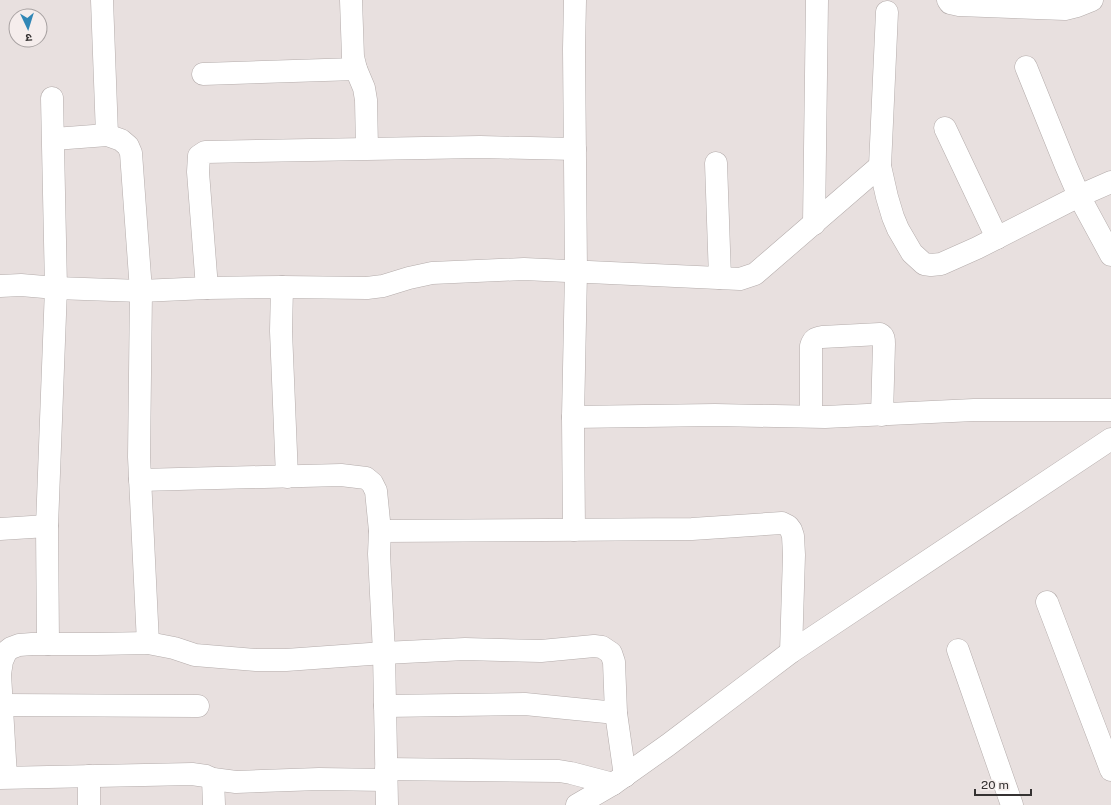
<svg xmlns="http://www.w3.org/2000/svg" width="1111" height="805" font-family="'Public Sans','Noto Sans Devanagari',sans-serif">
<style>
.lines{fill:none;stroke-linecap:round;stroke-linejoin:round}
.minor-casing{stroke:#b4acab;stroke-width:23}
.minor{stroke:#fff;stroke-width:22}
</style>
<rect width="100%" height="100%" fill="#e8e0df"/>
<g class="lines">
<g class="minor-casing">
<g id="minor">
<path d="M102,0L107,135"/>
<path d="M351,0L353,57L356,69L364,88L366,100L367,148"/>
<path d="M948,0L950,3L959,5L1065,9L1077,6L1092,0"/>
<path d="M887,12L880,166L887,197L893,217L898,229L912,253L924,264L931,265L941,264L977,248L1079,196L1111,255"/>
<path d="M1026,67L1066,166L1079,196L1111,182"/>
<path d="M203,74L356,69"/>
<path d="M945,128L997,238"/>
<path d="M54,139L107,135L121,140L128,146L131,153L141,291L139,457L148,643"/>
<path d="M716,163L720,278"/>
<path d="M814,224L817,0"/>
<path d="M0,286L21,285L56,288L141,291L207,288L282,287L367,288L383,286L409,278L432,273L524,269L740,279L755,274L880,166"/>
<path d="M282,287L281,331L287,477"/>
<path d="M207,288L198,172L199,156L205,152L480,147L575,149"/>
<path d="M811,416V346C813,339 816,338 822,337L880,334C884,336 884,339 884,344L882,415"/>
<path d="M573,417L715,415L825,417L974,410H1111"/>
<path d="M140,480L341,475L366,478L372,483L376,491L380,531L379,554L384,653L387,805"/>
<path d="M0,529L47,526"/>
<path d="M574,530L573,417L576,272L574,49L575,0"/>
<path d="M380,531L692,529L782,523L788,526L791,530L793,536L794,555L791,652"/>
<path d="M1047,602L1111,770"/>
<path d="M48,644L47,526L56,288L52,98"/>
<path d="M958,650L1012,805"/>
<path d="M2,705L198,706"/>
<path d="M385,706L525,704L616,713"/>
<path d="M386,769L559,771L571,773L613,784"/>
<path d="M89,776V805"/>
<path d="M6,777L0,674L2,661L6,652L11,648L19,645L32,644H96L148,643L174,648L195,655L256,660H286L384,653L465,649L541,651L594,646L602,647L611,653L614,662L616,713L625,776"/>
<path d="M0,778L192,774L206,776L213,779L236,782L319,779L386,780"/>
<path d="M213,779L214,805"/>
<path d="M577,805L613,784L668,745L791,652L1111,439"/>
</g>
</g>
<use href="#minor" class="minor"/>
</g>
<g transform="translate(28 28) rotate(176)"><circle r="19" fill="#f5edec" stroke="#a8a2a2"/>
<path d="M0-3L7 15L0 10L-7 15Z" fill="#3187b6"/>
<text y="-6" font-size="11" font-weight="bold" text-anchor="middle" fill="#353232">उ</text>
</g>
<path d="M975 789v6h56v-6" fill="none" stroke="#353232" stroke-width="2"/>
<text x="981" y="789" font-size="12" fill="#353232" stroke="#f5edec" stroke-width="3" paint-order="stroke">20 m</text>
</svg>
